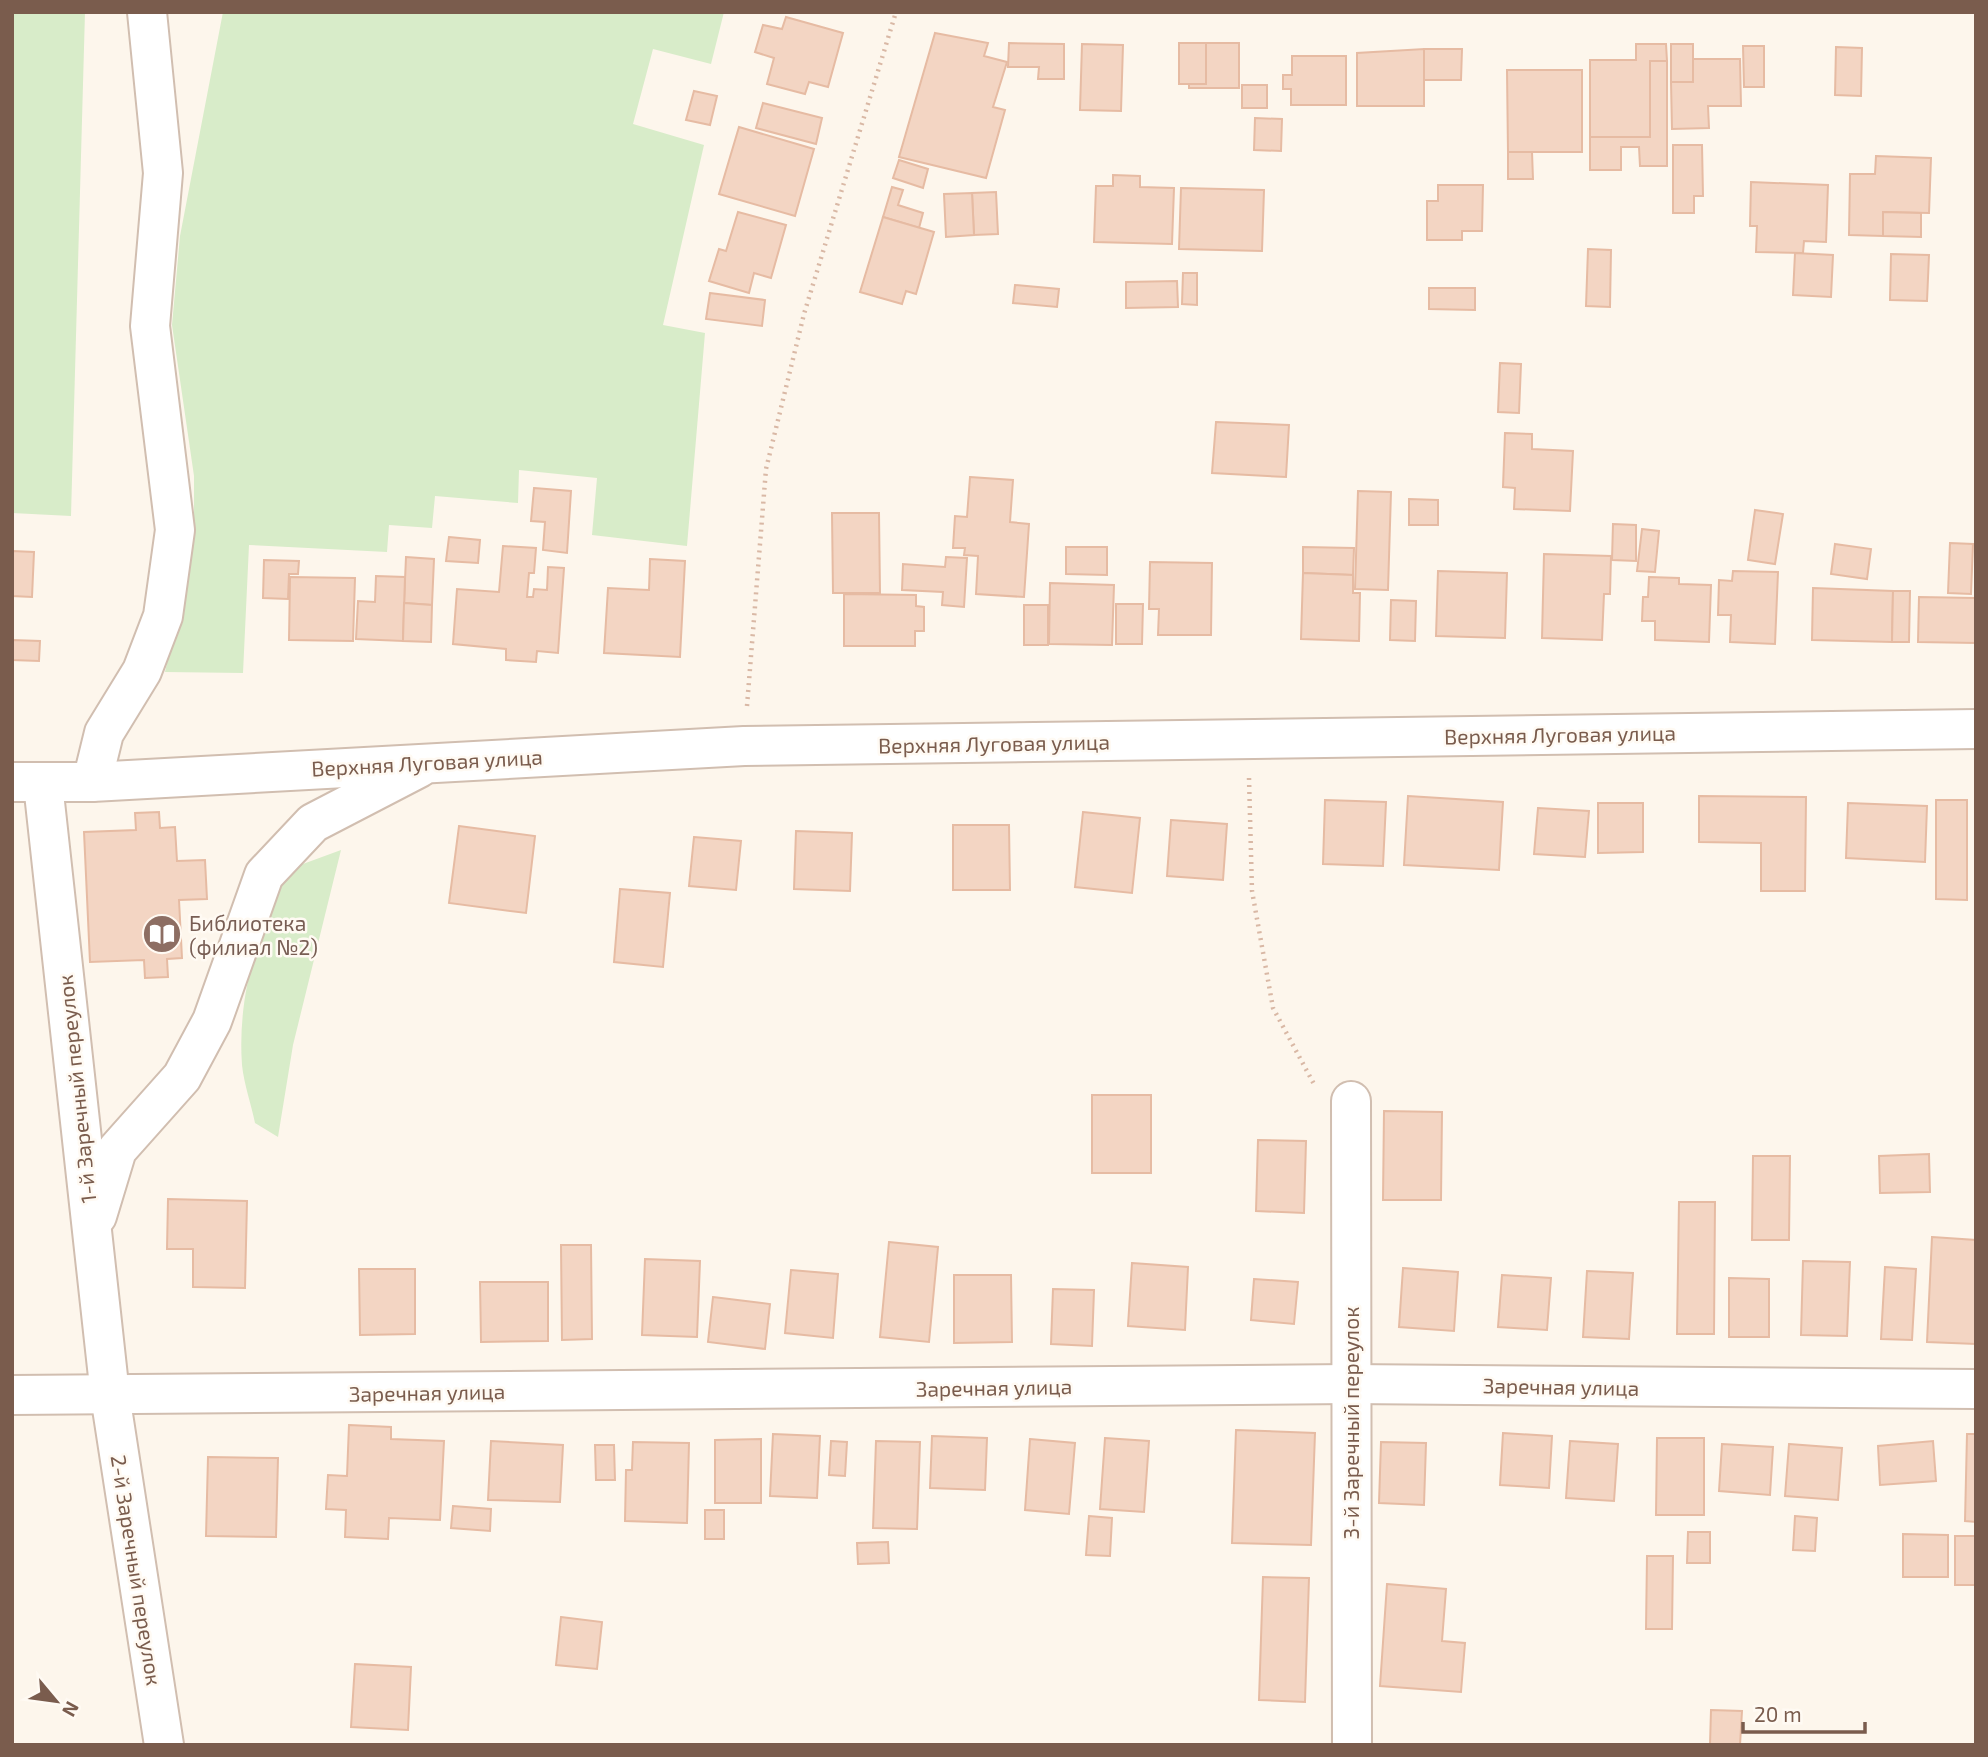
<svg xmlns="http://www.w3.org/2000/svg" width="1988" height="1757" font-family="'Exo 2',sans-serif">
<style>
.green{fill:#d8ecc9}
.building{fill:#f3d5c3;stroke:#e6bba3;stroke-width:2}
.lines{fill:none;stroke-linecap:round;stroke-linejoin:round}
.minor-casing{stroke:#d1beb0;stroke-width:42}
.path{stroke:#d9b8a5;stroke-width:4.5;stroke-dasharray:2 5;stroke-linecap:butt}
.minor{stroke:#fff;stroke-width:38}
.labels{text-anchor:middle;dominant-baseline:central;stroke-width:5;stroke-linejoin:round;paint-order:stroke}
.street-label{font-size:21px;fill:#7a5c4d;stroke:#fffaf3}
.education-label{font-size:21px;fill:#785e54;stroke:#fffaf3;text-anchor:start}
</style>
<rect width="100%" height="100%" fill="#fdf6ec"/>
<g class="green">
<path d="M12,12H85L71,516L12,513Z"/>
<path d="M223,12H724L711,64L653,49L633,124L704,145L663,325L705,333L687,546L592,535L597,478L519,470L518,503L435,496L432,528L389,525L387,552L249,545L243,673L165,672L194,542V476L172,325L180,236Z"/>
<path d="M341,850L293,1045L278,1137L255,1123C251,1104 244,1084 242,1065C237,996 258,926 292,868Z"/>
</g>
<g class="building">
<path d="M786,17L843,33L828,87L809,82L805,94L767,84L774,58L755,52L763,25L782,29Z"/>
<path d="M935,33L988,43L984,56L1007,62L993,107L1005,110L986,178L899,157Z"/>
<path d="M1009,43L1064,44V79H1038L1039,67H1008Z"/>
<rect x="1179" y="43" width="27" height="41"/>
<path d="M1206,43H1239V88H1189V84H1206Z"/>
<path d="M1082,44L1123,45L1121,111L1080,110Z"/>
<path d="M1636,44H1666L1667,61H1650V137H1590V60H1636Z"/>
<rect x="1671" y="44" width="22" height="38"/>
<path d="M1743,46H1764V87H1744Z"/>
<path d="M1836,47L1862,48L1861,96L1835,95Z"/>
<path d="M1424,49V106H1357V53Z"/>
<path d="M1424,49H1462L1461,80H1424Z"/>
<path d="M1292,56H1346V105H1291V89H1283V75H1292Z"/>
<path d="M1693,59H1740L1741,106H1708L1709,128L1672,129L1671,82H1693Z"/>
<path d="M1650,61H1667V166H1640L1639,147H1621V170H1590V137H1650Z"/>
<path d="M1507,70H1582V152H1508Z"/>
<rect x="1242" y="85" width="25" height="23"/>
<path d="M694,91L717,96L710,125L686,120Z"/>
<path d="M763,103L822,118L816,144L756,128Z"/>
<path d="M1255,118L1282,119L1281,151L1254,150Z"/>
<path d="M739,127L814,149L795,216L719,194Z"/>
<path d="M1673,145H1702L1703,196H1694V213H1673Z"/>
<path d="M1508,152H1532L1533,179H1508Z"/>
<path d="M1876,156L1931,158L1929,213L1883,212V236L1849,235L1850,174H1875Z"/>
<path d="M899,160L928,169L923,188L893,178Z"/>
<path d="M1113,175L1140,176V187L1174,188L1172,244L1094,242L1096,186H1113Z"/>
<path d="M1751,182L1828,185L1826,242L1804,241L1803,253L1756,252L1757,226H1750Z"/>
<path d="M1438,185H1483L1482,231H1462V240H1427V201H1438Z"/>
<path d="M892,187L903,190L898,205L923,213L919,228L883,217Z"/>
<path d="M1181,188L1264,190L1262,251L1179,249Z"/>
<path d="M996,192L998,234L974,235L972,193Z"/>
<path d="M972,193L974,235L946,237L944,194Z"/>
<path d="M738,212L786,225L771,278L754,273L749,293L709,281L719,249L726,251Z"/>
<path d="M1883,212L1921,213V237L1883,236Z"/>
<path d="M883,217L934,232L916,294L906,291L902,304L860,292Z"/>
<path d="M1588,249L1611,250L1610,307L1586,306Z"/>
<path d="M1795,253L1833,255L1831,297L1793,295Z"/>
<path d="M1891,254L1929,255L1927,301L1890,300Z"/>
<path d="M1183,273H1197V305L1182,304Z"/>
<path d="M1177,281L1178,307L1126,308V282Z"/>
<path d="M1015,285L1059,289L1057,307L1013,303Z"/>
<path d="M1429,288H1475V310L1429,309Z"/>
<path d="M710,293L765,300L762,326L706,319Z"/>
<path d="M1500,363L1521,364L1519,413L1498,412Z"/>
<path d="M1216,422L1289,425L1286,477L1212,473Z"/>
<path d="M1505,433L1532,434V449L1573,451L1570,511L1514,509L1515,488L1503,487Z"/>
<path d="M970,477L1013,480L1010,522L1029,524L1024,597L976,594L978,556L964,555L965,548H953L955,516L967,517Z"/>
<path d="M534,488L571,491L567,553L543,550L545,522L531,521Z"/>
<path d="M1358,491L1391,492L1388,590L1355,589Z"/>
<path d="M1409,499L1438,500V525H1409Z"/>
<path d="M1755,510L1783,514L1775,564L1748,560Z"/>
<path d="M832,513H879L880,593H833Z"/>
<path d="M1613,524L1636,525V561L1612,560Z"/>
<path d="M1642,529L1659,531L1655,572L1637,571Z"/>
<path d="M449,537L480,540L478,563L446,561Z"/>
<path d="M1950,543L1973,544L1971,594L1948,593Z"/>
<path d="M1835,544L1871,549L1867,579L1831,574Z"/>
<path d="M503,546L536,548L534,573H529L527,597H533L534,589L547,590L548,567L564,568L558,653L537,651L536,662L506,660V649L453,644L457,589L499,592Z"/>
<path d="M1066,547H1107V575L1066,574Z"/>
<path d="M1303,547L1354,548L1353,575L1303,573Z"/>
<path d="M12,551L34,552L32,597L12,596Z"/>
<path d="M1544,554L1611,556L1610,594H1604L1602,640L1542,638Z"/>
<path d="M406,557L434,559L432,605L404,603Z"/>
<path d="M946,557L967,558L964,607L942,605L943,592L902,590L903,564L945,567Z"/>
<path d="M650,559L685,561L680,657L604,653L608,588L649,590Z"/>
<path d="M264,560L299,561L298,574H289L288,599L263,598Z"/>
<path d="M1150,562L1212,563L1211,635H1158L1159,609H1149Z"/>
<path d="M1438,571L1507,573L1505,638L1436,636Z"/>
<path d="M1733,571L1778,572L1775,644L1730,642L1731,615H1718L1719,580L1732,581Z"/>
<path d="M1303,573L1353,575V593H1360L1359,641L1301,639Z"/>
<path d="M376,576L405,577L403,641L356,639L358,601L375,602Z"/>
<path d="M290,577L355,578L353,641L289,640Z"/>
<path d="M1649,577L1679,578V584L1711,585L1709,642L1655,640V621H1642L1643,597H1648Z"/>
<path d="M1050,583L1114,585L1112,645L1049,644Z"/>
<path d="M1813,588L1893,591L1892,642L1812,640Z"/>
<path d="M1893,591H1910L1909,642H1892Z"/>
<path d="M844,594L916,595V606L924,607V631H915V646H844Z"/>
<path d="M1919,597L1976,598V643L1918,642Z"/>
<path d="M1391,600L1416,601L1415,641L1390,640Z"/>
<path d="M404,603L432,605L431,642L403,641Z"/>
<path d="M1116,604H1143L1142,644H1116Z"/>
<rect x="1024" y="605" width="24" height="40"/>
<path d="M12,640L40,641L39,661L12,660Z"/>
<path d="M1408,796L1503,802L1499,870L1404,865Z"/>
<path d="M1699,796L1806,797L1805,891H1761V843L1699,842Z"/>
<path d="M1325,800L1386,802L1383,866L1323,864Z"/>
<path d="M1936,800H1967V900L1936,899Z"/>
<path d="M1598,803H1643V852L1598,853Z"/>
<path d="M1848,803L1927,806L1925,862L1846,858Z"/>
<path d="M1538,808L1589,811L1585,857L1534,854Z"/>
<path d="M159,812L160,828L175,827L177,861L205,860L207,899L179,900L182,958L167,959L168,977L145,978L144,960L90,962L84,832L136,830L135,813Z"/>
<path d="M1083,812L1140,818L1132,893L1075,887Z"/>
<path d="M1171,820L1227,824L1223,880L1167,876Z"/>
<path d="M953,825H1009L1010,890H953Z"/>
<path d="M459,826L535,836L526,913L449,903Z"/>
<path d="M796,831L852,833L850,891L794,889Z"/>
<path d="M694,837L741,841L736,890L689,886Z"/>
<path d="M620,889L670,893L663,967L614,962Z"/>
<rect x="1092" y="1095" width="59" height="78"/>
<path d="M1384,1111L1442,1112L1441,1200H1383Z"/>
<path d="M1258,1140L1306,1141L1304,1213L1256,1211Z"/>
<path d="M1929,1154L1930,1192L1880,1193L1879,1156Z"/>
<path d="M1753,1156H1790L1789,1240H1752Z"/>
<path d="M168,1199L247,1201L245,1288L193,1287V1249H167Z"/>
<path d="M1679,1202H1715L1714,1334H1677Z"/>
<path d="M1932,1237L1976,1240V1344L1927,1342Z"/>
<path d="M889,1242L938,1247L929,1342L880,1337Z"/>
<path d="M561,1245H591L592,1339L562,1340Z"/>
<path d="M645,1259L700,1261L697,1337L642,1335Z"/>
<path d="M1803,1261L1850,1262L1847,1336L1801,1335Z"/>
<path d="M1132,1263L1188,1267L1185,1330L1128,1326Z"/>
<path d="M1885,1267L1916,1269L1912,1340L1881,1339Z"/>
<path d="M1403,1268L1458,1272L1454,1331L1399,1327Z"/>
<path d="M359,1269H415V1334L360,1335Z"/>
<path d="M791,1270L838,1274L833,1338L785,1333Z"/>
<path d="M1587,1271L1633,1273L1629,1339L1583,1337Z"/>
<path d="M954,1275H1011L1012,1342L954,1343Z"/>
<path d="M1502,1275L1551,1278L1547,1330L1498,1327Z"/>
<path d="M1729,1278L1769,1279V1337H1729Z"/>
<path d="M1254,1279L1298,1282L1294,1324L1251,1320Z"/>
<path d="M480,1282H548V1341L481,1342Z"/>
<path d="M1053,1289L1094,1290L1092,1346L1051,1344Z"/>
<path d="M713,1297L770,1304L765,1349L708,1342Z"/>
<path d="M349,1425L391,1427V1439L444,1441L440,1520L389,1518L388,1539L345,1537L346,1510L326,1509L328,1475L347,1476Z"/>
<path d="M1236,1430L1315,1433L1311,1545L1232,1543Z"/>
<path d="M1503,1433L1552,1436L1549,1488L1500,1485Z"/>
<path d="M773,1434L820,1436L817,1498L770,1496Z"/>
<path d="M1967,1434H1976V1522L1965,1521Z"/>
<path d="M932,1436L987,1438L985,1490L930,1488Z"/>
<path d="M1105,1438L1149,1441L1144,1512L1100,1509Z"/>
<path d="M1657,1438H1704V1515H1656Z"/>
<path d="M761,1439V1503H715V1440Z"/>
<path d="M1030,1439L1075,1443L1069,1514L1025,1510Z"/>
<path d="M491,1441L563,1445L560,1502L488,1500Z"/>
<path d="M831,1441L847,1442L845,1476L829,1475Z"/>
<path d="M876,1441L920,1442L917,1529L873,1528Z"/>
<path d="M1570,1441L1618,1444L1614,1501L1566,1498Z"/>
<path d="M1933,1441L1936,1481L1880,1485L1878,1446Z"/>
<path d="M633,1442L689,1443L687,1523L625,1521L626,1470H632Z"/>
<path d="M1381,1442L1426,1443L1424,1505L1379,1503Z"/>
<path d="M1722,1444L1773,1447L1770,1495L1719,1491Z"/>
<path d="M1789,1444L1842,1448L1838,1500L1785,1496Z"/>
<path d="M595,1445H614L615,1480H596Z"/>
<path d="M208,1457L278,1458L276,1537L206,1536Z"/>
<path d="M453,1506L491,1509L490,1531L451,1528Z"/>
<rect x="705" y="1510" width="19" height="29"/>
<path d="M1089,1516L1112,1518L1110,1556L1086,1555Z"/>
<path d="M1795,1516L1817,1518L1815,1551L1793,1550Z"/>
<path d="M1688,1532H1710V1563H1687Z"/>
<path d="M1903,1534L1948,1535V1577H1903Z"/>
<rect x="1955" y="1536" width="21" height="49"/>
<path d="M888,1542L889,1563L858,1564L857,1543Z"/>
<path d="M1647,1556H1673L1672,1629H1646Z"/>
<path d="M1263,1577L1309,1578L1305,1702L1259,1700Z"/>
<path d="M1387,1584L1446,1589L1442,1641L1465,1643L1461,1692L1380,1686Z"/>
<path d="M561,1617L602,1622L597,1669L556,1665Z"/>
<path d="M355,1664L411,1667L408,1730L351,1727Z"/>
<path d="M1711,1710L1742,1711L1740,1745H1710Z"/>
</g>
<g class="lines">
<g class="minor-casing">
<g id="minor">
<path d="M12,782H92L744,746L1976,729"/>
<path d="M92,782L104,733L142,671L163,616L175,530L150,326L163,173L147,12"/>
<path d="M43,784L110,1395L164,1745"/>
<path d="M1351,1101L1352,1745"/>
<path d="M97,1216L117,1150L182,1077L212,1021L264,875L313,823L419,768"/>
<path d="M12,1395L1349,1384L1976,1389"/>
</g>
</g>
<g class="path">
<path d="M747,706L766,469L804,314L896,12"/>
<path d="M1249,778L1252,891L1273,1008L1315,1086"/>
</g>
<use href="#minor" class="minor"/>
</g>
<defs>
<g id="library-disc" transform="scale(2.0125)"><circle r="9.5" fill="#8d6e63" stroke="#fffaf3"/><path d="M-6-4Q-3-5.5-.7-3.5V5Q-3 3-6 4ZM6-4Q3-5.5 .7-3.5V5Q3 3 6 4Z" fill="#fff"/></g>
</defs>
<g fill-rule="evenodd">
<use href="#library-disc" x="162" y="934"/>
</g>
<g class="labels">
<g class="street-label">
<text transform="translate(1560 734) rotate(-1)">Верхняя Луговая улица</text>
<text transform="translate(994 743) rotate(-1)">Верхняя Луговая улица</text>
<text transform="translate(427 762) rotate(-3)">Верхняя Луговая улица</text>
<text transform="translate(76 1089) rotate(-96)">1-й Заречный переулок</text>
<text transform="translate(1561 1386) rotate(1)">Заречная улица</text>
<text transform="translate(994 1387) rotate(-1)">Заречная улица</text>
<text transform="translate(427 1392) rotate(-1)">Заречная улица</text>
<text transform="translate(1350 1423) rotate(-90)">3-й Заречный переулок</text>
<text transform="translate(137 1570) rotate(81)">2-й Заречный переулок</text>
</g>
<g class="education-label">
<text x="189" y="922">Библиотека<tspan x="189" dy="24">(филиал №2)</tspan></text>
</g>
</g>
<rect width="1988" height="1757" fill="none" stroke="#7a5c4d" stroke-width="28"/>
<g transform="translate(56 1701) rotate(119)" stroke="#fffaf3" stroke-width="5" paint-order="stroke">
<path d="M0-5L12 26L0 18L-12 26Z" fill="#7a5c4d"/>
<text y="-10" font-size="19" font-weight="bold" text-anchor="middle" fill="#7a5c4d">N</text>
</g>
<path d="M1743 1722v10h122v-10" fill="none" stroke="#7a5c4d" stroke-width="3.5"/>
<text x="1754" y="1722" font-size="21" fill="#7a5c4d" stroke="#fffaf3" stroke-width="5" paint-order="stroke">20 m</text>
</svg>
